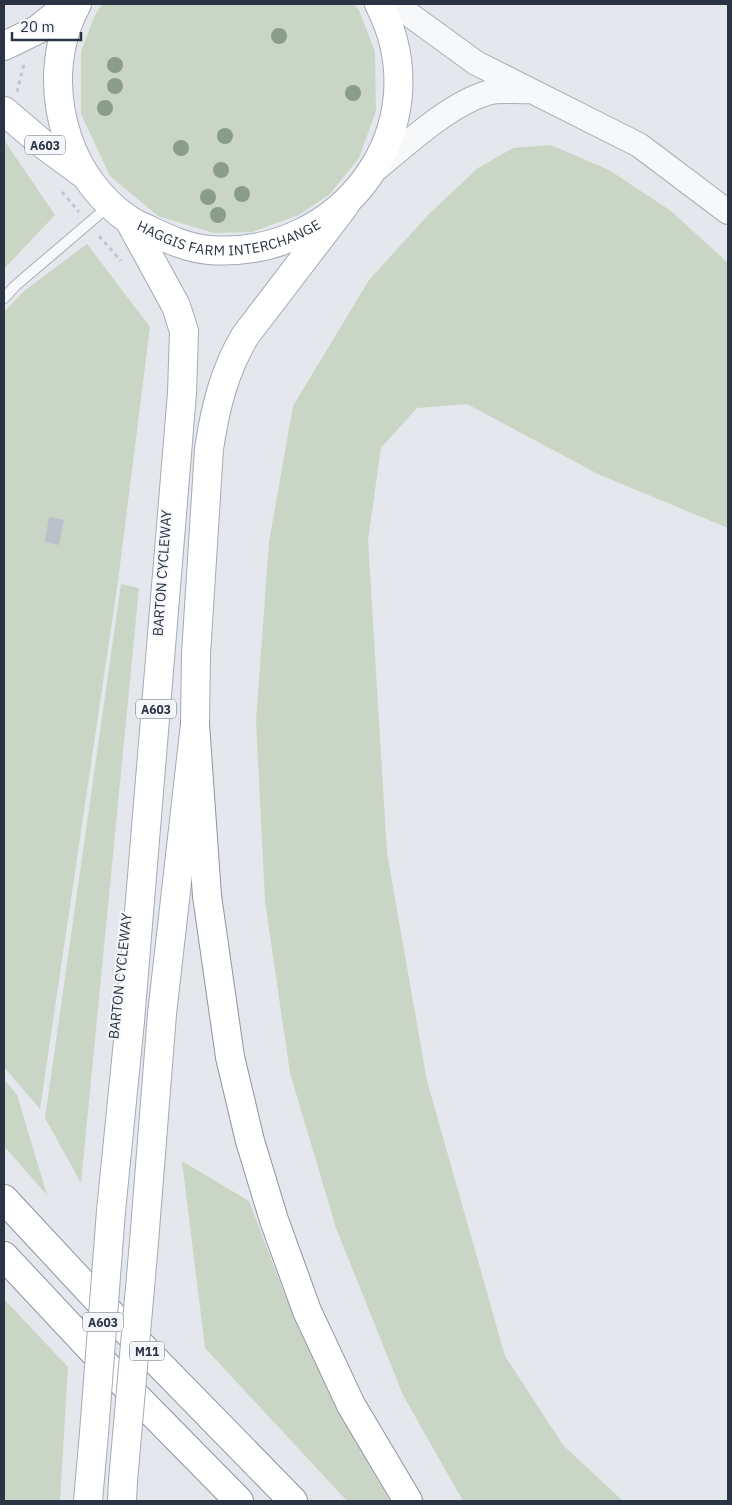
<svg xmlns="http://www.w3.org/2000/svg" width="732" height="1505" font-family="'IBM Plex Sans',sans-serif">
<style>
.green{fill:#c9d6c5}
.building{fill:#bbc0ca}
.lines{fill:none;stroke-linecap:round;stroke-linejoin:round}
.service-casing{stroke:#a9aeb7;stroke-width:12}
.tertiary-casing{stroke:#a9aeb7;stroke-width:26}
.primary-casing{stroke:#a3abb8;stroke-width:30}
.motorway-casing{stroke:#8b94a3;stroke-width:30}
.path{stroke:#c2c5cb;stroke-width:3;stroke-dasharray:4 4;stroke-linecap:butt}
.service{stroke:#f7f8fa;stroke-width:10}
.tertiary{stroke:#f7f8fa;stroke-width:24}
.primary{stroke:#fff;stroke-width:28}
.motorway{stroke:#fff;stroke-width:28}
.primary-bridge-casing{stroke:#a3abb8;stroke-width:30;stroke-linecap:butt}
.primary-bridge{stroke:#fff;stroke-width:28}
.tree{fill:#899d89}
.labels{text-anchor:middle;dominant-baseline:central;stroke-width:4;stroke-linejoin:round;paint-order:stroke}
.shield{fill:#f4f6f9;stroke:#676e7b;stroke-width:1}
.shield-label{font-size:12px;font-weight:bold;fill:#2b3445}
.street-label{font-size:14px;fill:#2b3445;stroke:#f4f6f9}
</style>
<rect width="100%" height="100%" fill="#e4e7ec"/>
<g class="green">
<path d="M102,4H354L359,10L375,52L376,111L359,158L330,194L299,215L252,232L214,233L158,216L110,176L81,114V52L94,17Z"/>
<path d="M4,140L55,215L4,269Z"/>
<path d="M551,145L609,170L671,211L728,263V528L598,474L467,404L417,408L381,448L368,540L387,853L427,1081L505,1356L563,1445L623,1501H463L403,1395L336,1228L290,1073L265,901L256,721L269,542L293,406L369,280L429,214L478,168L513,148Z"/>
<path d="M87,244L150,327L118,581L40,1109L4,1067V312L24,291Z"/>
<path d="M121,584L139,588L81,1183L45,1118Z"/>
<path d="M4,1079L17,1095L47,1195L4,1146Z"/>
<path d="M182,1161L249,1201L284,1293L352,1436L390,1501H347L205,1348Z"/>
<path d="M4,1299L68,1367L60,1501H4Z"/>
</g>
<path class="building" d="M49,517L64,520L59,545L45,542Z"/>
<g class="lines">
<g class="service-casing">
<path id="service" d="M4,298L15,286L110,205"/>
</g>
<g class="tertiary-casing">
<g id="tertiary">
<path d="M395,4L476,63L639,145L728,212"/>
<path d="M371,173C404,147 447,105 487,93C499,89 516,92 529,91"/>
</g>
</g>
<g class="primary-casing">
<g id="primary">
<path id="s1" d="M77,4C54,46 53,95 68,139C78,170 101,201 128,219C134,224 142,226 149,230C168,239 187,248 209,250C343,260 442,126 379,4"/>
<path d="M4,46L37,30L69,4"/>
<path d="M4,111L44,145L82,173"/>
<path d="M111,1211L130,1021L182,393L184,331L176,306L129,220"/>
<path d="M144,1242L162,1014L195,724L196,654L209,449C215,409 224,371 245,336L345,205"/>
<path d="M88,1501L94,1433"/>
<path d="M122,1501L123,1481"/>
</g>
</g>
<g class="motorway-casing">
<g id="motorway">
<path d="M195,724L207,896L230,1057L250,1141L274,1220L307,1311L351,1405L408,1501"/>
<path d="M4,1199L123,1327L293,1501"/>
<path d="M4,1256L121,1381L239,1501"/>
</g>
</g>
<g class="path">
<path d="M17,92L24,64"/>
<path d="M62,192L79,212"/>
<path d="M99,236L121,261"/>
</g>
<use href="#service" class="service"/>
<use href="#tertiary" class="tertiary"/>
<use href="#primary" class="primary"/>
<use href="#motorway" class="motorway"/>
<g class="primary-bridge-casing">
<g id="primary-bridge">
<path d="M94,1433L111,1211"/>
<path d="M123,1481L144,1242"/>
</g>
</g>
<use href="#primary-bridge" class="primary-bridge"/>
</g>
<g class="tree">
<circle cx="279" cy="36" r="8"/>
<circle cx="115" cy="65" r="8"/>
<circle cx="115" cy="86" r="8"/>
<circle cx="353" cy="93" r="8"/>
<circle cx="105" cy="108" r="8"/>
<circle cx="225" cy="136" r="8"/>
<circle cx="181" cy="148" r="8"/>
<circle cx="221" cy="170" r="8"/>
<circle cx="242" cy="194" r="8"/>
<circle cx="208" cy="197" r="8"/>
<circle cx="218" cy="215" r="8"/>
</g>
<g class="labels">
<g class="shield">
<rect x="25" y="135.5" width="40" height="19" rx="4"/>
<rect x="136" y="699.5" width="40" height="19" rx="4"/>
<rect x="83" y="1312.5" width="40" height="19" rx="4"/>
<rect x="129.5" y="1341.5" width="35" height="19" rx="4"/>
</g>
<g class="shield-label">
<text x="45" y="145">A603</text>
<text x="156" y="709">A603</text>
<text x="103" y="1322">A603</text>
<text x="147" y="1351">M11</text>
</g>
<g class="street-label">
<text stroke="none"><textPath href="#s1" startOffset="348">HAGGIS FARM INTERCHANGE</textPath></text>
<text transform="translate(162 573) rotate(-86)">BARTON CYCLEWAY</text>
<text transform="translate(120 976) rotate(-84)">BARTON CYCLEWAY</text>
</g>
</g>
<rect width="732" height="1505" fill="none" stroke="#2b3445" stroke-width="10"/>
<path d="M12 32v8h69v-8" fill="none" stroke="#2b3445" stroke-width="2.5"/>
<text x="20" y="32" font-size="15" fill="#2b3445" stroke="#f4f6f9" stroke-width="4" paint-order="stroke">20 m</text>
</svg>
